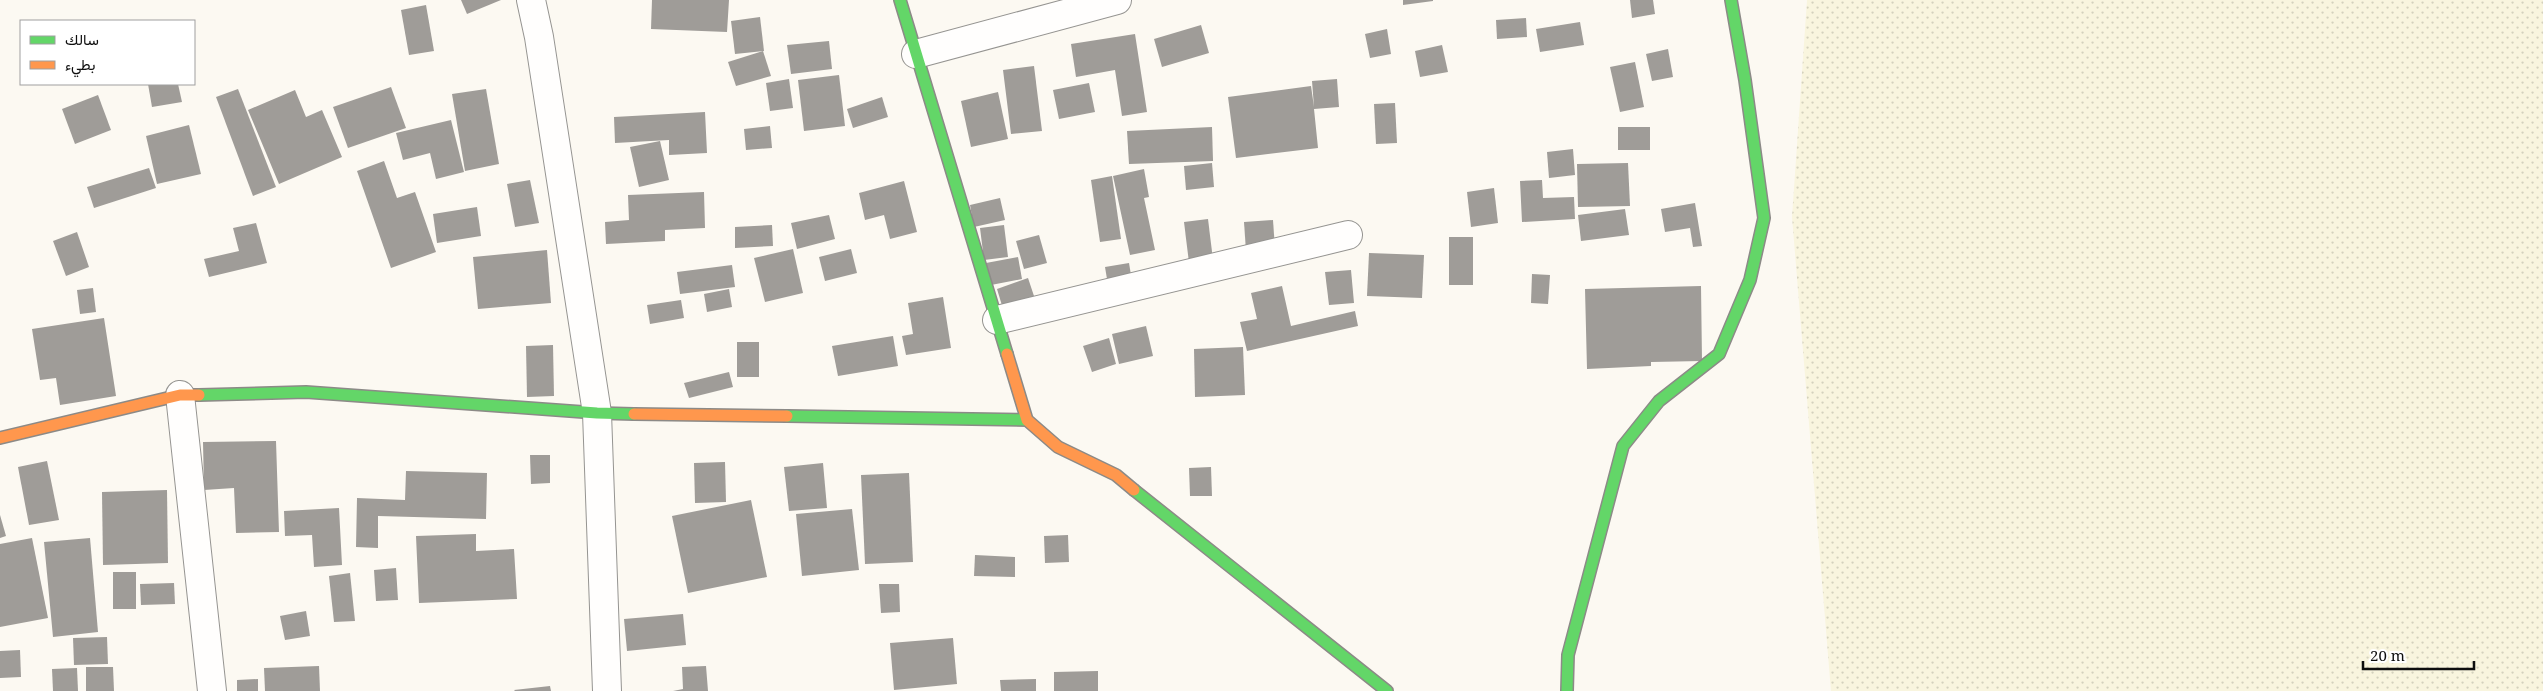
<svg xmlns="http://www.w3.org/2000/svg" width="2543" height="691" font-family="'Noto Serif',Vazirmatn,serif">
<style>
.farmland{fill:url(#farmland-dots)}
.building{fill:#9f9c98}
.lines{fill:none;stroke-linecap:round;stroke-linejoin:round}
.street-casing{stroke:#959491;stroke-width:30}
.fast-casing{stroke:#8c8a87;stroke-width:14}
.slow-casing{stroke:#8c8a87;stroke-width:14}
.street{stroke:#fffefd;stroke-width:28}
.fast{stroke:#63d668;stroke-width:11}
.slow{stroke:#ff974d;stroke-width:11}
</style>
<defs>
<pattern id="farmland-dots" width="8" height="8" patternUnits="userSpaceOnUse" patternTransform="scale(1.25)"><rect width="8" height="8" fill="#f9f5de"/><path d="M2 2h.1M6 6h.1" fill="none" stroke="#d4d1bd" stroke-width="1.8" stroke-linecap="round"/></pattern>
</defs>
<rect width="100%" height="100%" fill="#fcf9f2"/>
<path class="farmland" d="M1807,0H2543V691H1831L1792,217Z"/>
<g class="building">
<path d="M461,0H501L467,14Z"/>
<path d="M652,0H729L727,32L651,29Z"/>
<path d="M1403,0H1433V1L1403,5Z"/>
<path d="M1630,0H1653L1655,14L1632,18Z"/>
<path d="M426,5L434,51L409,55L401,10Z"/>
<path d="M760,17L764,51L735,54L731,21Z"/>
<path d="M1526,18L1527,37L1497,39L1496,20Z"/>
<path d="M1580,22L1584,45L1540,52L1536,29Z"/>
<path d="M1201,25L1209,53L1162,67L1154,39Z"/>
<path d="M1387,29L1391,54L1370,58L1365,34Z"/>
<path d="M1135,34L1147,112L1122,116L1115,70L1076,77L1071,44Z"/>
<path d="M829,41L832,69L791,74L787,45Z"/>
<path d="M1442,45L1448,72L1420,77L1415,51Z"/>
<path d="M1668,49L1673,77L1652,81L1646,54Z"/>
<path d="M763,51L771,76L736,86L728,62Z"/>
<path d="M1635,62L1644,107L1620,112L1610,67Z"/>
<path d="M1034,66L1042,131L1011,134L1003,70Z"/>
<path d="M839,75L845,126L804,131L798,80Z"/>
<path d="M789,79L793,108L770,111L766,83Z"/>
<path d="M1337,79L1339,107L1314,109L1318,148L1236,158L1228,97L1311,86L1314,107L1312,81Z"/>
<path d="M1089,83L1095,112L1059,119L1053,90Z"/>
<path d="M148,84H178L182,102L152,107Z"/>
<path d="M391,87L406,128L348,148L333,107Z"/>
<path d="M238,89L276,187L253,196L216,97Z"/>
<path d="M486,89L499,164L465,171L452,94Z"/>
<path d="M295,90L306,117L322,110L342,157L279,184L248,110Z"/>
<path d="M998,92L1008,139L971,147L961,101Z"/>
<path d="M98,95L111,130L75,144L62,109Z"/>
<path d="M882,97L888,117L853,128L847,109Z"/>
<path d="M1395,103L1397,143L1376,144L1374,104Z"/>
<path d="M705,112L707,153L669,155V140L615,143L614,117Z"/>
<path d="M451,120L464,172L436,179L430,153L403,160L396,133Z"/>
<path d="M189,125L201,174L157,184L146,136Z"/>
<path d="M770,126L772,148L746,150L744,129Z"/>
<path d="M1212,127L1213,161L1129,164L1127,131Z"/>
<rect x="1618" y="127" width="32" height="23"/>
<path d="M660,141L669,180L639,187L630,147Z"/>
<path d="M1573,149L1575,175L1549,178L1547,152Z"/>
<path d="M384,161L397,198L415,192L436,252L391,268L357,171Z"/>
<path d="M1212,163L1214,187L1186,190L1184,166Z"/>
<path d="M1628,163L1630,206L1578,207L1577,164Z"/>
<path d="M149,168L156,188L94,208L87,187Z"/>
<path d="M1144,169L1149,197L1144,198L1155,250L1130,255L1113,176Z"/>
<path d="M1112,176L1121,239L1100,242L1091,180Z"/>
<path d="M530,180L539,223L515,227L507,184Z"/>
<path d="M1542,180L1543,198L1574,197L1575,219L1522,222L1520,181Z"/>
<path d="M904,181L917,232L890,239L884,215L865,220L859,193Z"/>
<path d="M1494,188L1498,223L1471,227L1467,192Z"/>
<path d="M704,192L705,228L665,230V241L606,244L605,222L629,220L628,195Z"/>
<path d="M1000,198L1005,220L974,227L970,205Z"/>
<path d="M1695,203L1702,246L1693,247L1690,228L1665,232L1661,209Z"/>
<path d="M477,207L481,236L437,243L433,214Z"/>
<path d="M1625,209L1629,235L1581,241L1578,215Z"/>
<path d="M829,215L835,239L797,249L791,223Z"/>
<path d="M1208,219L1214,268L1190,271L1184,222Z"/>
<path d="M1273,220L1275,249L1246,251L1244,222Z"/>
<path d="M256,223L267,263L209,277L204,259L239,251L233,228Z"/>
<path d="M772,225L773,246L735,248V227Z"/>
<path d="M1004,225L1008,257L984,260L980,228Z"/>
<path d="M77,232L89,267L66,276L53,241Z"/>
<path d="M1039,235L1047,263L1024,269L1016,241Z"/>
<rect x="1449" y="237" width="24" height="48"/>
<path d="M793,249L803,293L765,302L754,258Z"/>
<path d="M851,249L857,273L825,281L819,257Z"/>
<path d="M547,250L551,303L478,309L473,257Z"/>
<path d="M1369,253L1424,255L1422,298L1367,296Z"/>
<path d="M1018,257L1022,279L991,285L986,263Z"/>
<path d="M1129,263L1133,287L1109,291L1105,267Z"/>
<path d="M732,265L735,287L680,294L677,272Z"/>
<path d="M1351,270L1354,303L1329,305L1325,272Z"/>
<path d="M1532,274L1550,275L1548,304L1531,303Z"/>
<path d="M1028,278L1039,311L1007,322L997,289Z"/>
<path d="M1282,286L1291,326L1355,311L1358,326L1247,351L1240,322L1257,319L1251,293Z"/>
<path d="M1701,286L1702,361L1651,362V366L1587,369L1585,289Z"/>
<path d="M93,288L96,312L80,314L77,290Z"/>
<path d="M729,289L732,307L707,312L704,294Z"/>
<path d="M943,297L951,348L906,355L902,336L913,334L908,303Z"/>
<path d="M681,300L684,318L650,324L647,305Z"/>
<path d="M104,318L116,396L60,405L56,378L40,380L32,329Z"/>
<path d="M1146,326L1153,356L1119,364L1112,334Z"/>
<path d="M893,336L898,366L838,376L832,346Z"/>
<path d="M1109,338L1116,364L1092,372L1083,346Z"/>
<rect x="737" y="342" width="22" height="35"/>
<path d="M553,345L554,396L527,397L526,346Z"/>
<path d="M1243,347L1245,395L1195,397L1194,349Z"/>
<path d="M729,372L733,387L689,398L684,383Z"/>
<path d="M276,441L279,532L236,533L234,488L204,490L203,442Z"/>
<path d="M530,455H550V483L531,484Z"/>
<path d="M47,461L59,520L29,525L18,467Z"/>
<path d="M725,462L726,502L695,503L694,463Z"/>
<path d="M823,463L827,508L789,511L784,467Z"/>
<path d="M1211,467L1212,496H1190L1189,468Z"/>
<path d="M406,471L487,473L486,519L378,516V548L356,547L357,498L405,500Z"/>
<path d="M909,473L913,562L865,564L861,475Z"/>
<path d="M167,490L168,563L103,565L102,492Z"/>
<path d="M751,500L767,577L688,593L672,516Z"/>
<path d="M339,508L342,565L314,567L312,535L285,536L284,511Z"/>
<path d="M852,509L859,570L802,576L796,514Z"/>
<path d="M0,515L6,536L0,538Z"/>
<path d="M476,534V551L514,549L517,599L419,603L416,536Z"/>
<path d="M1068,535L1069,562L1045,563L1044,536Z"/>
<path d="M32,538L48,618L0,627V544Z"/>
<path d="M90,538L98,632L53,637L44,542Z"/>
<path d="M975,555L1015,557V577L974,576Z"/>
<path d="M396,568L398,600L376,601L374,570Z"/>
<rect x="113" y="572" width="23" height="37"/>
<path d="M350,573L355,621L334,622L329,576Z"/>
<path d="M174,583L175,604L141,605L140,584Z"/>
<path d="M879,584H899L900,612L881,613Z"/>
<path d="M306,611L310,636L285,640L280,616Z"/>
<path d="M683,614L686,645L627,651L624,619Z"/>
<path d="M107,637L108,664L74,665L73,638Z"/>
<path d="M953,638L957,684L894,690L890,643Z"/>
<path d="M20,650L21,677L0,678V651Z"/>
<path d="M319,666L320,691H265L264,668Z"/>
<path d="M706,666L708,691H673L683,689L682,667Z"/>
<path d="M86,667H113L114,691H86Z"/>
<path d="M77,668L78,691H53L52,669Z"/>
<path d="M1098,671V691H1054V672Z"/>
<path d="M258,679V691H237V680Z"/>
<path d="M1036,679V691H1001L1000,680Z"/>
<path d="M550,686L551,691H515L514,690Z"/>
</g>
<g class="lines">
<g class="street-casing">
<g id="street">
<path d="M531,0L539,37L597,413L607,691"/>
<path d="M916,54L1117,0"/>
<path d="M997,320L1348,235"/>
<path d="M180,395L212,691"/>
</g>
</g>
<g class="fast-casing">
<g id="fast">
<path d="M900,0L1007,354"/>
<path d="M199,395L306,392L597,413L634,414"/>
<path d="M787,416L1027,420"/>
<path d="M1134,490L1387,691"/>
<path d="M1567,691L1568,655L1623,446L1659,401L1719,354L1750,280L1764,218L1745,80L1731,0"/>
</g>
</g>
<g class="slow-casing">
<g id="slow">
<path d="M1007,354L1027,420L1058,447L1116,475L1134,490"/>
<path d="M634,414L787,416"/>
<path d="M0,438L180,395H199"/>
</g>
</g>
<use href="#street" class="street"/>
<use href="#fast" class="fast"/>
<use href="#slow" class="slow"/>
</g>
<rect x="20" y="20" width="175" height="65" fill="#ffffff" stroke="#9f9f9f"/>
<rect x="30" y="36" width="25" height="8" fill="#63d668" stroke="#9f9f9f"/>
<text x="65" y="45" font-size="15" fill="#0e0e0e">سالك</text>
<rect x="30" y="61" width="25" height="8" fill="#ff974d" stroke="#9f9f9f"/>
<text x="65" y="70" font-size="15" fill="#0e0e0e">بطيء</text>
<path d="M2363 661v8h111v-8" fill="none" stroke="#0e0e0e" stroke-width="2.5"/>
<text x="2370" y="661" font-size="15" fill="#0e0e0e" stroke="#ffffff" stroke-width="4" paint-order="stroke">20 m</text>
</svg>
